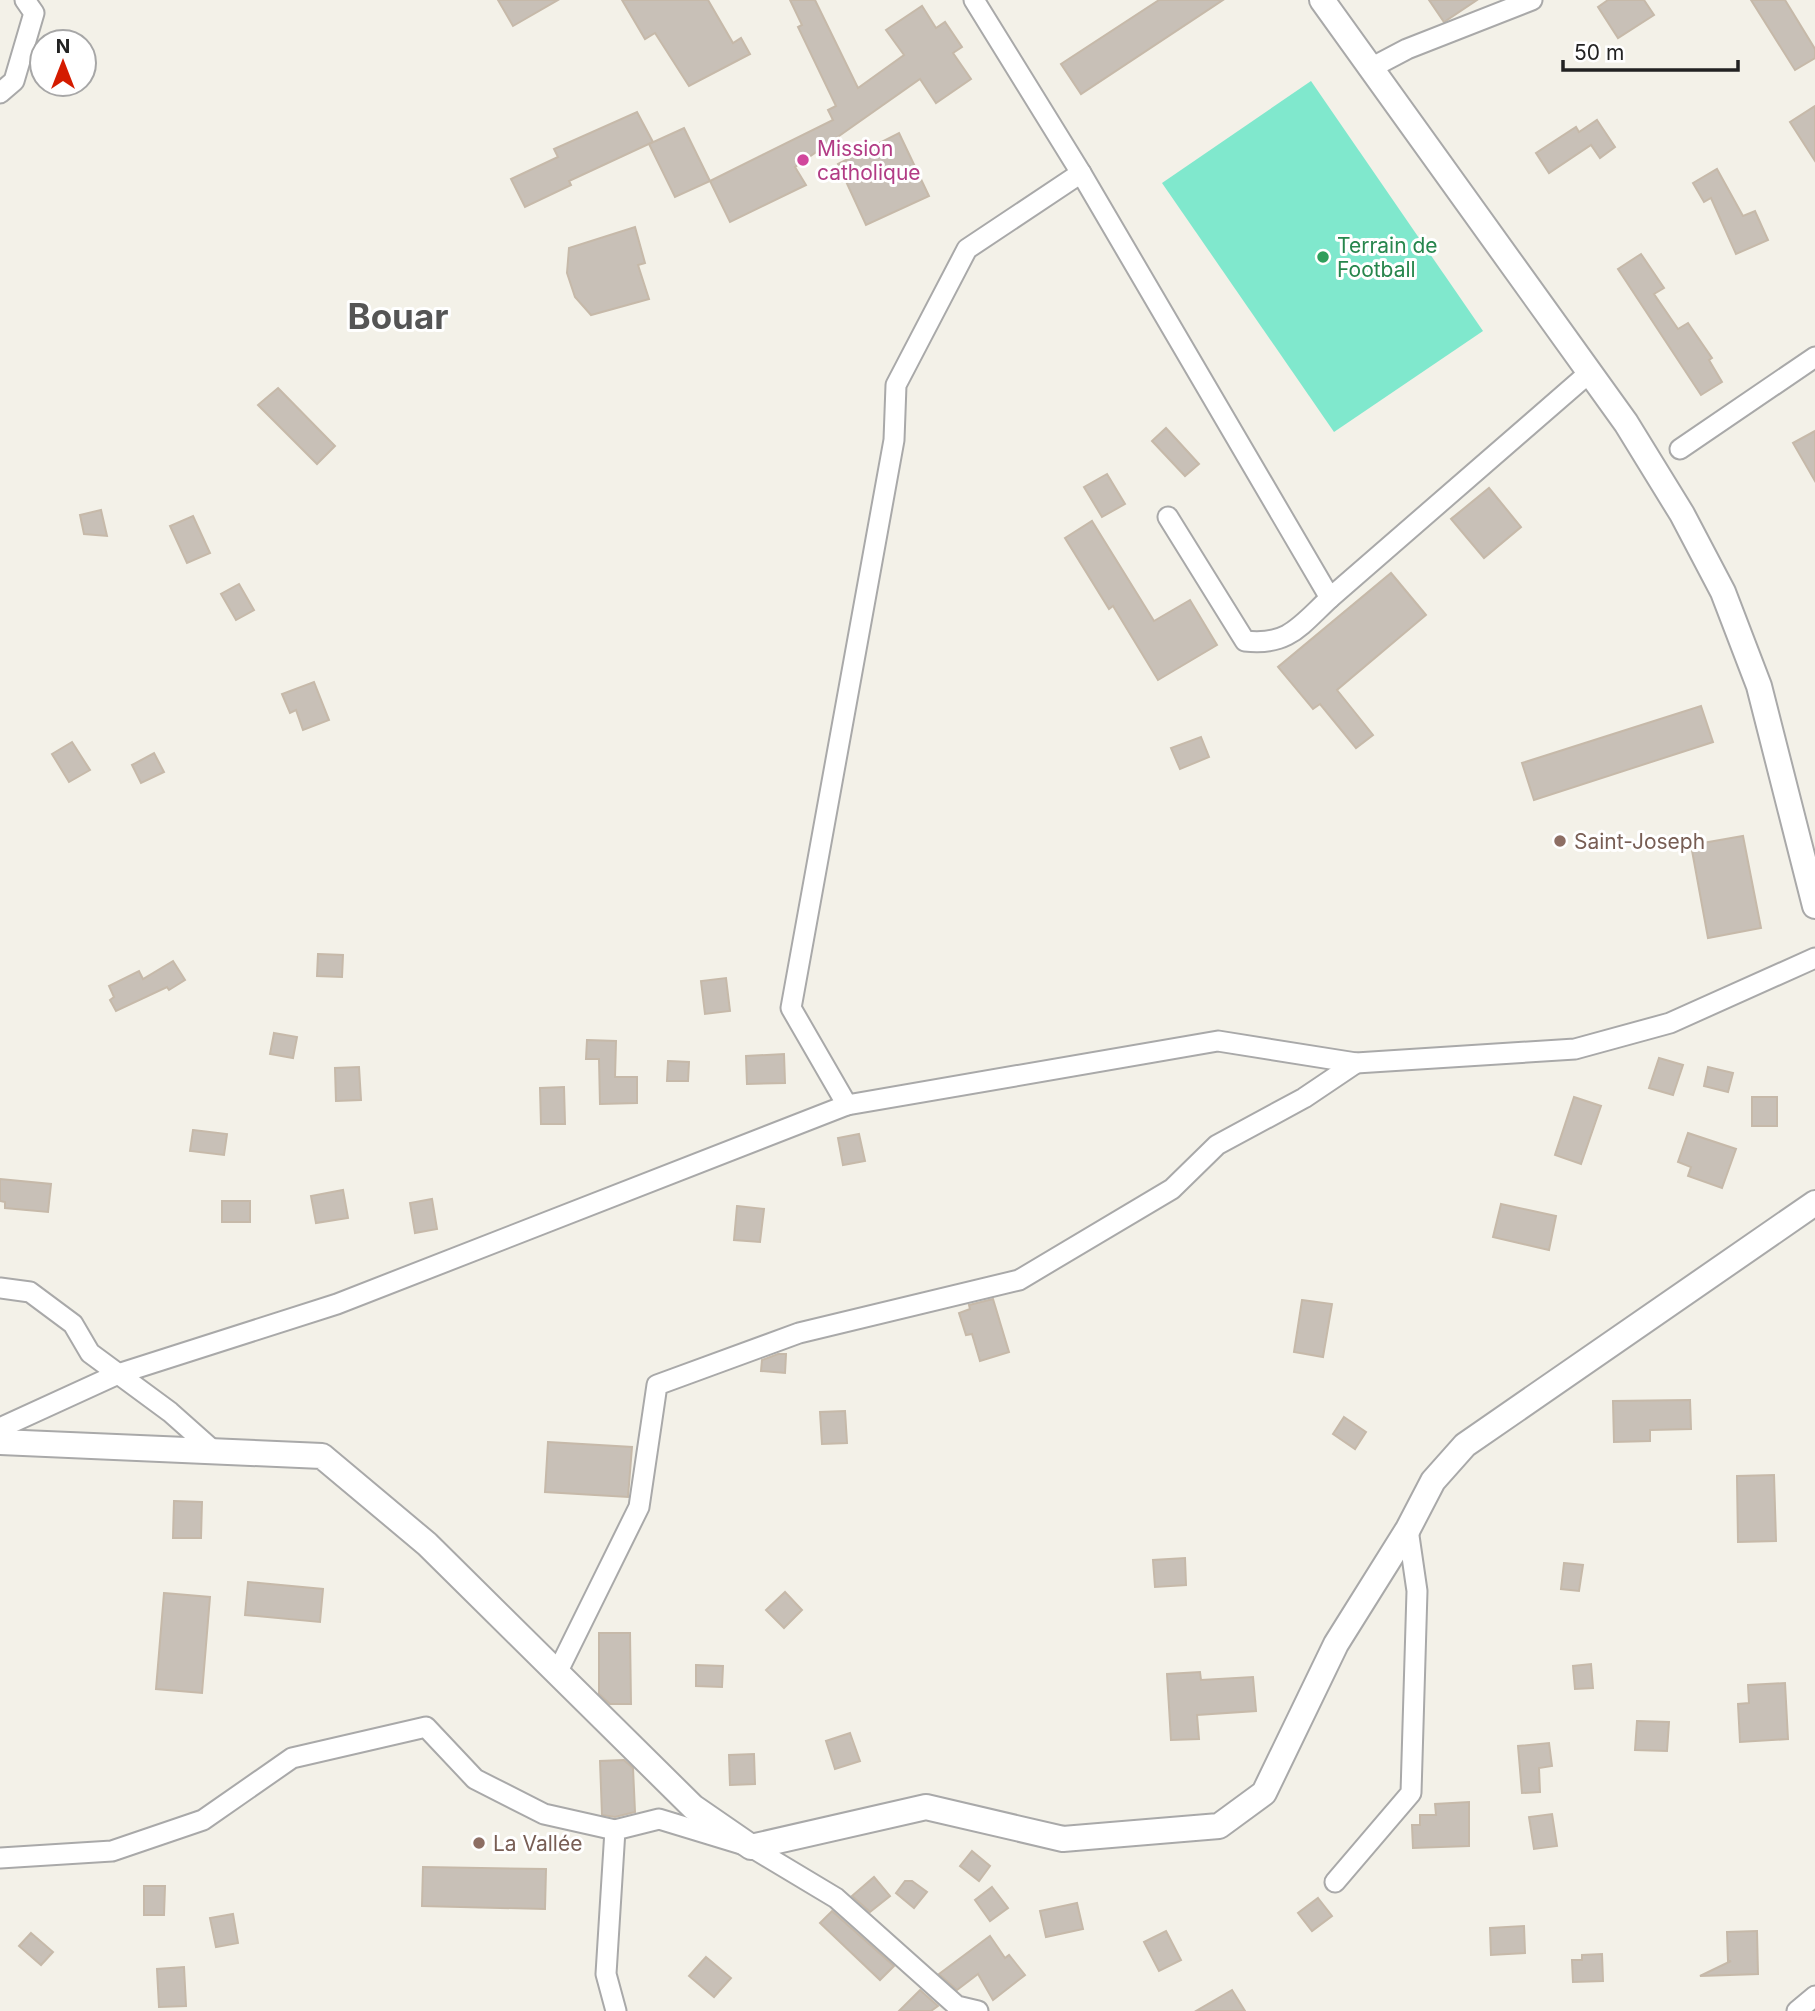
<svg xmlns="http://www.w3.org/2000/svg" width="1815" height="2011" font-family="Inter,sans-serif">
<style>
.pitch{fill:#80e8cd}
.building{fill:#c8c0b7;stroke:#c6b9a9;stroke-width:2}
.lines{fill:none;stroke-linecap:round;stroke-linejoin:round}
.minor-casing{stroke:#a9a9a9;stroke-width:23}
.tertiary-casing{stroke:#a9a9a9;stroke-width:28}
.minor{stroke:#fff;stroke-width:19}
.tertiary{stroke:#fff;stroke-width:24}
.hotel-dot{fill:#d1479c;stroke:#fff;stroke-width:2.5}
.leisure-dot{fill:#2e9e5b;stroke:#fff;stroke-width:2.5}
.education-dot{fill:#8d6e63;stroke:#fff;stroke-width:2.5}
.labels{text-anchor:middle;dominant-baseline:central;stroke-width:6;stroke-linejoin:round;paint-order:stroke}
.hotel-label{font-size:21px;fill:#b23c85;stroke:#fff;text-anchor:start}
.leisure-label{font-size:21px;fill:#27864d;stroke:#fff;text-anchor:start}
.education-label{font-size:21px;fill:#785e54;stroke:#fff;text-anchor:start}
.town-label{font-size:35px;font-weight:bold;fill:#555;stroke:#fff}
</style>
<rect width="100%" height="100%" fill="#f3f1e8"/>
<path class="pitch" d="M1311,81L1483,331L1334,432L1162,183Z"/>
<g class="building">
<path d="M498,0H558L513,26Z"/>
<path d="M622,0H708L733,43L741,38L750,54L689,86L655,33L645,39Z"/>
<path d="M790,0H815L858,88L904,55L886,30L922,6L936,28L945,22L962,47L953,53L971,79L936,103L920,79L795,167L806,185L730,222L710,181L833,120L828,110L836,106L798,27L802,25Z"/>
<path d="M1159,0H1223L1081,94L1061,64Z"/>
<path d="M1429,0H1477L1444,22Z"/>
<path d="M1608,0H1644L1654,15L1618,38L1598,7Z"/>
<path d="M1751,0H1785L1815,49V58L1795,70Z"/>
<path d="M1815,106V161L1790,122Z"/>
<path d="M637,112L653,142L569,181L571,185L525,207L511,179L558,157L554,149Z"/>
<path d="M1597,120L1615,147L1600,158L1591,145L1549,173L1536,153L1576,127L1579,132Z"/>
<path d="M684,128L710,181L675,197L649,144Z"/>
<path d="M899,133L929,196L866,225L838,164Z"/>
<path d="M1717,169L1743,216L1755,211L1768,240L1736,254L1711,198L1704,202L1693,183Z"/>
<path d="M635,227L645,263L638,265L649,299L591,315L575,297L567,273L569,248Z"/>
<path d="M1641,254L1664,288L1654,294L1678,329L1688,323L1712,358L1709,360L1722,382L1701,395L1618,269Z"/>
<path d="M278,388L335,446L317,464L258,405Z"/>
<path d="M1166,428L1199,464L1185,476L1152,441Z"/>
<path d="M1815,431V481L1793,443Z"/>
<path d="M1107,474L1125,504L1102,517L1084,487Z"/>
<path d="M1489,488L1521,527L1484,558L1451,519Z"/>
<path d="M101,510L107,536L84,534L80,515Z"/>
<path d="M193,516L210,553L187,563L170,526Z"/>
<path d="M1092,521L1154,621L1190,600L1217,645L1158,680L1113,606L1109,609L1065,538Z"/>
<path d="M1391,573L1426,615L1337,690L1373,735L1356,748L1320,704L1313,709L1278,667Z"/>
<path d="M239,584L254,610L236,620L221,594Z"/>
<path d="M314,682L329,720L303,730L296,710L290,713L282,694Z"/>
<path d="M1701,706L1713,742L1534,800L1522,763Z"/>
<path d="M1201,737L1209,757L1180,769L1171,748Z"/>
<path d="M72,742L90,770L69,782L52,754Z"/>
<path d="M154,753L164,772L141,783L132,765Z"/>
<path d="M1743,836L1761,928L1708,938L1691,845Z"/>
<path d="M318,954L343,955L342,977L317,976Z"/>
<path d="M173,961L185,980L169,990L167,987L116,1011L110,1000L114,997L109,986L139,971L143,979Z"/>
<path d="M726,978L730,1011L705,1014L701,981Z"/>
<path d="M274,1033L297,1037L293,1058L270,1054Z"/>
<path d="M587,1040L616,1041L615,1077H637V1103L600,1104L599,1059H586Z"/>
<path d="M784,1054L785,1083L747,1084L746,1056Z"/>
<path d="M1659,1058L1683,1065L1673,1095L1649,1088Z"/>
<path d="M668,1061L689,1062L688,1081H667Z"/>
<path d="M359,1067L361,1100L336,1101L335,1068Z"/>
<path d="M1708,1067L1733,1073L1728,1092L1704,1086Z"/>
<path d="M564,1087L565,1124H541L540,1088Z"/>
<path d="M1574,1097L1601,1106L1581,1164L1555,1155Z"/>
<rect x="1752" y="1097" width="25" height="29"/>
<path d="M193,1130L227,1134L224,1155L190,1151Z"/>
<path d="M1688,1133L1736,1149L1722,1188L1688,1176L1691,1167L1678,1162Z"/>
<path d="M859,1134L865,1161L843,1165L838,1138Z"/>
<path d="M0,1179L51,1184L48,1212L5,1208V1202L0,1201Z"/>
<path d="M343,1190L348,1218L316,1223L311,1196Z"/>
<path d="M432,1199L437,1229L415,1233L410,1203Z"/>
<rect x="222" y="1201" width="28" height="21"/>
<path d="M1501,1204L1556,1216L1549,1250L1493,1237Z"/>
<path d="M737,1206L764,1209L760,1242L734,1240Z"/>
<path d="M993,1299L1009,1352L980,1361L972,1334L966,1335L959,1313L970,1309L969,1305Z"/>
<path d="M1302,1300L1332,1304L1323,1357L1294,1352Z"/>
<path d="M778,1354H786L785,1373L761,1371L762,1360Z"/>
<path d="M1690,1400L1691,1429L1650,1430V1441L1614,1442L1613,1401Z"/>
<path d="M845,1411L847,1443L822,1444L820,1412Z"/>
<path d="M1344,1417L1366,1432L1355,1449L1333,1434Z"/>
<path d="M548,1442L632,1447L628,1497L545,1492Z"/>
<path d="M1774,1475L1776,1541L1738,1542L1737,1476Z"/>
<path d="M174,1501L202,1502L201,1538H173Z"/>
<path d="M1185,1558L1186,1585L1155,1587L1153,1560Z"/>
<path d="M1564,1563L1583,1565L1579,1591L1561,1589Z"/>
<path d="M248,1582L323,1589L320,1622L245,1615Z"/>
<path d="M785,1592L802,1610L784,1628L766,1610Z"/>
<path d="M164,1593L210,1597L202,1693L156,1689Z"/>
<path d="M599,1633H630L631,1704H610L599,1694Z"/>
<path d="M1591,1664L1593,1688L1575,1689L1573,1666Z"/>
<path d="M696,1665L723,1666L722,1687L696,1686Z"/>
<path d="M1200,1672L1201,1680L1253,1677L1256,1711L1197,1715L1199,1739L1171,1740L1167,1674Z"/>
<path d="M1785,1683L1788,1739L1740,1742L1738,1704L1749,1703L1748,1685Z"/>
<path d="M1637,1721L1669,1722L1667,1751L1635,1750Z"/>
<path d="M850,1733L860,1761L835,1769L826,1741Z"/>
<path d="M1549,1743L1552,1766L1539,1768L1540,1792L1522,1793L1518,1746Z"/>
<path d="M754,1754L755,1784L730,1785L729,1755Z"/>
<path d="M624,1760L633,1768L635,1812L615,1817L602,1815L600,1761Z"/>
<path d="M1469,1802V1846L1413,1848L1412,1825H1420V1815H1436L1435,1804Z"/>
<path d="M1552,1814L1557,1846L1534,1849L1529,1817Z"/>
<path d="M972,1851L990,1866L979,1881L960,1866Z"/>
<path d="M423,1867L546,1869L545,1909L422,1906Z"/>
<path d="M874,1877L890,1896L870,1912L852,1896Z"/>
<path d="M905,1881H912L927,1892L914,1908L896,1893Z"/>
<path d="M144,1886H165L164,1915H144Z"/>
<path d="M992,1887L1008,1908L990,1921L975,1900Z"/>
<path d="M1318,1898L1332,1916L1312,1931L1298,1913Z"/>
<path d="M1077,1903L1083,1929L1046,1937L1040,1911Z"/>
<path d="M832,1911L894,1966L880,1980L820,1923Z"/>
<path d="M233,1914L238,1943L216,1947L210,1918Z"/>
<path d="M1524,1926L1525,1953L1491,1955L1490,1928Z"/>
<path d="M1166,1931L1181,1960L1159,1971L1144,1942Z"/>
<path d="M1757,1931L1758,1974L1700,1976L1731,1961H1728L1727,1932Z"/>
<path d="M31,1933L53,1952L41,1965L19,1946Z"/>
<path d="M990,1936L1005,1958L1009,1955L1025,1975L993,2000L978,1974L957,1990L939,1974Z"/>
<path d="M1602,1954L1603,1981L1573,1982L1572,1960H1582V1955Z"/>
<path d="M706,1957L731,1978L714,1997L689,1976Z"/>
<path d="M184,1967L186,2006L159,2007L157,1969Z"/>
<path d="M920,1990L938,2006L931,2011H899Z"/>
<path d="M1232,1990L1245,2011H1196Z"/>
</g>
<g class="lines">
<g class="minor-casing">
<g id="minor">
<path d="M974,0L1081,173L1330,598L1589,373"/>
<path d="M1369,69L1407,49L1532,0"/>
<path d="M0,93L14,81L34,13L25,0"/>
<path d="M1680,449L1815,357"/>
<path d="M1168,517L1245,641C1288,646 1300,626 1330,598"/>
<path d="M847,1105L791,1008L894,440L896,385L967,249L1081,173"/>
<path d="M0,1288L30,1292L73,1324L90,1353L170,1412L215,1452"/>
<path d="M0,1428L118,1374L337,1304L847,1105L1218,1041L1356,1063L1575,1049L1670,1023L1815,958"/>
<path d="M557,1673L639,1507L657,1385L799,1333L1019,1280L1172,1189L1217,1145L1304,1098L1356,1063"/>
<path d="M0,1858L112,1851L203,1820L292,1758L426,1727L475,1779L544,1814L615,1830"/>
<path d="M1335,1882L1411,1793L1417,1591L1408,1529"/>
<path d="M616,2011L606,1974L615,1830L659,1819L751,1847L836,1898L957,2006L978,2011"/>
<path d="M1797,2011L1815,1996"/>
</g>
</g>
<g class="tertiary-casing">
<g id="tertiary">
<path d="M1322,0L1626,423L1682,514L1723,592L1759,686L1815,906"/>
<path d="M0,1442L322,1456L427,1544L693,1807L751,1847L926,1807L1063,1839L1219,1826L1264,1793L1336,1644L1408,1529L1433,1481L1465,1445L1815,1203"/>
</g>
</g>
<use href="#minor" class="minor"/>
<use href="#tertiary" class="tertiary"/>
</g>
<circle class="hotel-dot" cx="803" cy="160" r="7"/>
<circle class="leisure-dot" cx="1323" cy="257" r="7"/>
<g class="education-dot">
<circle cx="1560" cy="841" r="7"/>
<circle cx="479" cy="1843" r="7"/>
</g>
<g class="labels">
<g class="hotel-label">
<text x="817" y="148">Mission<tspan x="817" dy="24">catholique</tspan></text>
</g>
<g class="leisure-label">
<text x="1337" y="245">Terrain de<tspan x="1337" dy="24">Football</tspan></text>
</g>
<g class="education-label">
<text x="1574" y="841">Saint-Joseph</text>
<text x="493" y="1843">La Vallée</text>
</g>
<g class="town-label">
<text x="398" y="316">Bouar</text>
</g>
</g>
<g transform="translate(63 63)"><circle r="33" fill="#ffffff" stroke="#a7a7a7" stroke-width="2"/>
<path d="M0-5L12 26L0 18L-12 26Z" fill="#d41b00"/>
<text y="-10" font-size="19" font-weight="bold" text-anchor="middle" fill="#222222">N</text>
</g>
<path d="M1563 60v10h175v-10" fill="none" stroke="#222222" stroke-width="3.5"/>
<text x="1574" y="60" font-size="21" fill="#222222" stroke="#ffffff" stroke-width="5" paint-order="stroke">50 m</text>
</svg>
